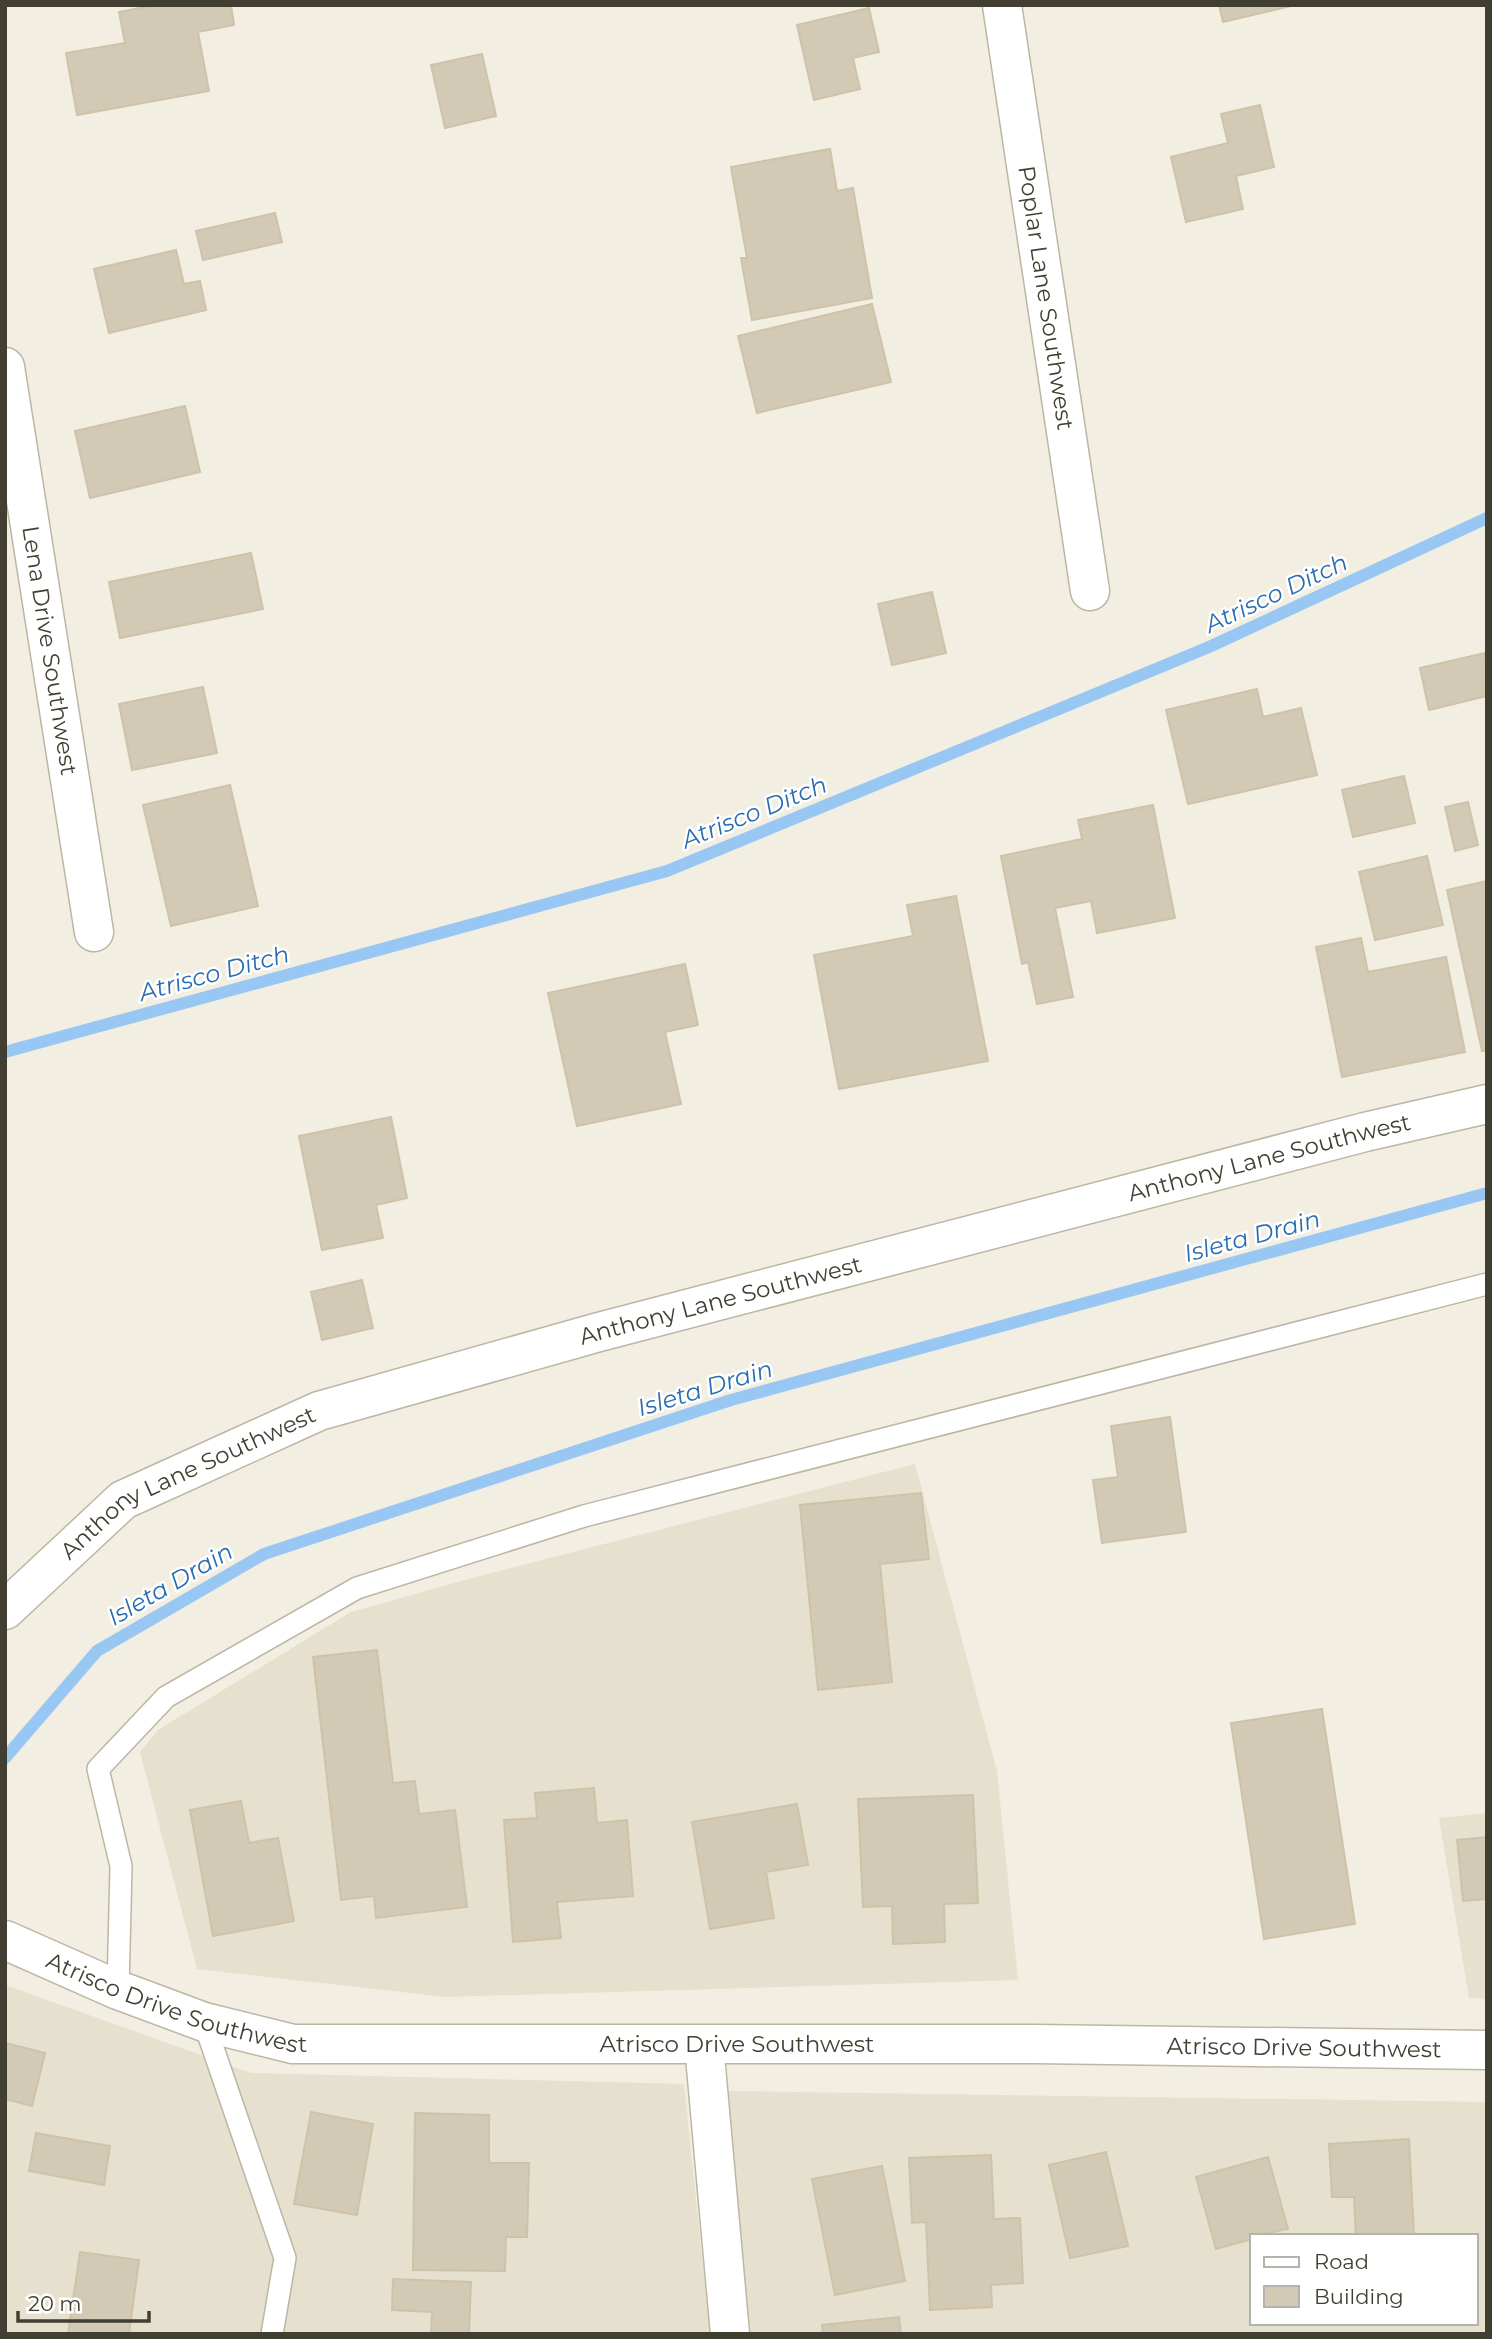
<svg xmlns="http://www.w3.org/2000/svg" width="1492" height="2339" font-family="Montserrat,sans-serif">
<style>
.residential{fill:#e6e0cf;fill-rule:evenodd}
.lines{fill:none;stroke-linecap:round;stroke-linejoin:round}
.stream{stroke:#99c7f3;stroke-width:12}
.building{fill:#d3cab6;stroke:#cec3a9;stroke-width:2}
.service-casing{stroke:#bdb6a4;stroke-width:24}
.minor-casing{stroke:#bdb6a4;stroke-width:41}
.tertiary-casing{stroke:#bdb6a4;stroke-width:41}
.service{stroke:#fff;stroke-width:21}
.minor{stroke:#fff;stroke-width:38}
.tertiary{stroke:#fff;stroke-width:38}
.labels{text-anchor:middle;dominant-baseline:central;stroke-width:5;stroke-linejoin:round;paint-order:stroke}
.street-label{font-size:23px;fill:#433e32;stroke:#fff}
.water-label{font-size:24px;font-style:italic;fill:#286db2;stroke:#fff}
</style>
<rect width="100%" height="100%" fill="#f2eee1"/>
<g class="residential">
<path d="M915,1464L997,1771L1018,1980L446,1997L197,1969L140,1752L158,1730L351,1612L472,1578Z"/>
<path d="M1487,1813V1999L1469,1998L1439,1818Z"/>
<path d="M5,1985L251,2073L684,2084L710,2334H5Z"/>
<path d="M726,2091L1487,2102V2334H744ZM1252,2236H1476V2323H1252Z"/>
</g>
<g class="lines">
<g class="stream">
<path d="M5,1052L667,871L1209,647L1487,518"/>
<path d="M5,1758L97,1651L264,1554L731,1400L1487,1193"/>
</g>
</g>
<g class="building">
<path d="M154,5H231L234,25L198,32L209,91L77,115L66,53L125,43L119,12Z"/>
<path d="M1219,5H1295L1223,22Z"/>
<path d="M869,8L879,52L853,58L860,89L814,100L797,25Z"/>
<path d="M482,54L496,116L445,128L431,65Z"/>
<path d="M1260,105L1274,167L1236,176L1243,209L1186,222L1171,157L1228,143L1221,114Z"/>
<path d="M830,149L837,191L853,188L872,298L752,320L741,258H747L731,167Z"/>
<path d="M275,213L282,242L203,260L196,231Z"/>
<path d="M176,250L184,284L200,281L206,310L109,333L94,269Z"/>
<path d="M872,304L891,382L757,413L738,336Z"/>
<path d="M185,406L200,472L90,498L75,431Z"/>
<path d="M251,553L263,609L120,638L109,582Z"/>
<path d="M932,592L946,653L892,665L878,604Z"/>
<path d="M1485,653L1487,696L1429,710L1420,668Z"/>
<path d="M203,687L217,753L132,770L119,704Z"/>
<path d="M1257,689L1263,717L1301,708L1317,775L1188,804L1166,710Z"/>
<path d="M1404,776L1415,823L1353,837L1342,790Z"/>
<path d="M230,785L258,906L171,926L143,805Z"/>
<path d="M1468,802L1478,845L1455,851L1445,807Z"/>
<path d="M1153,805L1175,918L1097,933L1091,901L1055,908L1073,997L1037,1004L1028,962L1022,964L1001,856L1082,839L1078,820Z"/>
<path d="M1427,856L1443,925L1375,940L1359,872Z"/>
<path d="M1487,881V1050L1482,1051L1447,890Z"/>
<path d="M956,896L988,1061L839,1089L814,955L913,936L907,905Z"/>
<path d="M1361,938L1368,972L1446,957L1465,1052L1342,1077L1316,947Z"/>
<path d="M685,964L698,1025L665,1032L681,1104L577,1126L548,993Z"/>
<path d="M391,1117L407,1198L376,1205L383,1238L322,1250L299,1136Z"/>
<path d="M362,1280L373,1328L322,1340L311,1292Z"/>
<path d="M1170,1417L1186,1532L1102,1543L1093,1480L1118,1477L1111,1426Z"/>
<path d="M921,1493L929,1559L880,1564L892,1682L818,1690L800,1505Z"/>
<path d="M377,1650L393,1783L415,1781L419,1814L455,1810L467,1907L376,1918L374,1896L341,1900L313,1657Z"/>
<path d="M1322,1709L1355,1924L1264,1939L1231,1723Z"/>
<path d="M594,1788L597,1823L627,1820L633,1896L557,1902L561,1938L513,1942L504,1820L537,1818L535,1793Z"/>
<path d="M973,1795L978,1903L944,1904L945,1942L893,1944L892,1906L863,1907L858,1799Z"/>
<path d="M241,1801L249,1843L278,1838L294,1921L213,1936L190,1810Z"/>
<path d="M797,1804L808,1865L766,1872L774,1918L710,1929L692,1822Z"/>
<path d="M1487,1837V1899L1463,1901L1457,1840Z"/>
<path d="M5,2043L45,2053L32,2106L5,2099Z"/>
<path d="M311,2112L373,2124L357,2215L294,2204Z"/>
<path d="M415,2113L489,2115V2163H529L527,2237H506L505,2271L413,2270Z"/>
<path d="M36,2133L110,2146L104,2185L29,2171Z"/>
<path d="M1409,2139L1414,2236H1356L1354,2197H1332L1329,2144Z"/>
<path d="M1106,2152L1128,2246L1070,2258L1049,2165Z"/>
<path d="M991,2155L994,2219L1020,2218L1023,2283L991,2285L992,2307L930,2310L926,2222L912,2223L909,2158Z"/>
<path d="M1268,2157L1288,2229L1252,2236V2239L1216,2249L1196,2177Z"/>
<path d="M882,2166L905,2281L835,2295L812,2179Z"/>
<path d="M80,2252L139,2260L129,2334H68Z"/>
<path d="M393,2279L471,2282L469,2334H431L432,2312L392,2310Z"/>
<path d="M899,2317L901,2334H823L822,2325Z"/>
</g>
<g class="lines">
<g class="service-casing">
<g id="service">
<path d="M118,1990L121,1866L98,1769L166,1697L357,1588L584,1516L1487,1284"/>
<path d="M204,2022L285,2258L272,2334"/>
</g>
</g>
<g class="minor-casing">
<g id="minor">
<path id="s1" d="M1002,5L1090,591"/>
<path id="s2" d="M5,367L94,932"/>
<path id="s3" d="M5,1610L123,1500L319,1411L599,1332L1365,1132L1487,1104"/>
<path d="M704,2045L730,2334"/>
</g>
</g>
<g class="tertiary-casing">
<g id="tertiary">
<path id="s4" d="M5,1940L118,1990L204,2022L293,2044H1036L1487,2050"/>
</g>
</g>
<use href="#service" class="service"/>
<use href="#minor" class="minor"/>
<use href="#tertiary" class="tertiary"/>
</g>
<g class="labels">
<g class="street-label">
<text stroke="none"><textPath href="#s1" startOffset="296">Poplar Lane Southwest</textPath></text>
<text stroke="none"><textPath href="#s2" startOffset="287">Lena Drive Southwest</textPath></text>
<text stroke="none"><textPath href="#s3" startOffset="1360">Anthony Lane Southwest</textPath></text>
<text stroke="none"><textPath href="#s3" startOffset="793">Anthony Lane Southwest</textPath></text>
<text stroke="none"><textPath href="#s3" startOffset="226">Anthony Lane Southwest</textPath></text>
<text stroke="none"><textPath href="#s4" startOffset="184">Atrisco Drive Southwest</textPath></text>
<text stroke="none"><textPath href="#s4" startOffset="751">Atrisco Drive Southwest</textPath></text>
<text stroke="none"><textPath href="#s4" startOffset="1318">Atrisco Drive Southwest</textPath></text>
</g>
<g class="water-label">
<text transform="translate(1276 593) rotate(-25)">Atrisco Ditch</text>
<text transform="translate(754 812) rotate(-22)">Atrisco Ditch</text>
<text transform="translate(214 973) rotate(-15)">Atrisco Ditch</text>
<text transform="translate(1252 1236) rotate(-15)">Isleta Drain</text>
<text transform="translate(705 1388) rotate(-17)">Isleta Drain</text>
<text transform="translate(170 1584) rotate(-30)">Isleta Drain</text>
</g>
</g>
<rect width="1492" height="2339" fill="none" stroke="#433e32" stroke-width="14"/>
<rect x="1250" y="2234" width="228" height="91" fill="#ffffff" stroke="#b4b2ad" stroke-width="2"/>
<rect x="1264" y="2257" width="35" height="10" fill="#ffffff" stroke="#b4b2ad" stroke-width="2"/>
<text x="1314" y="2269" font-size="21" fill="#433e32">Road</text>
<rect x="1264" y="2286" width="35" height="21" fill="#d3cab6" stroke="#b4b2ad" stroke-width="2"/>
<text x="1314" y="2304" font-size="21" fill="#433e32">Building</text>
<path d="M18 2311v10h131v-10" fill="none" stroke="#433e32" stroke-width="3.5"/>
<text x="28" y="2311" font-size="21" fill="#433e32" stroke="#ffffff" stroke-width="5" paint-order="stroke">20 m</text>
</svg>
